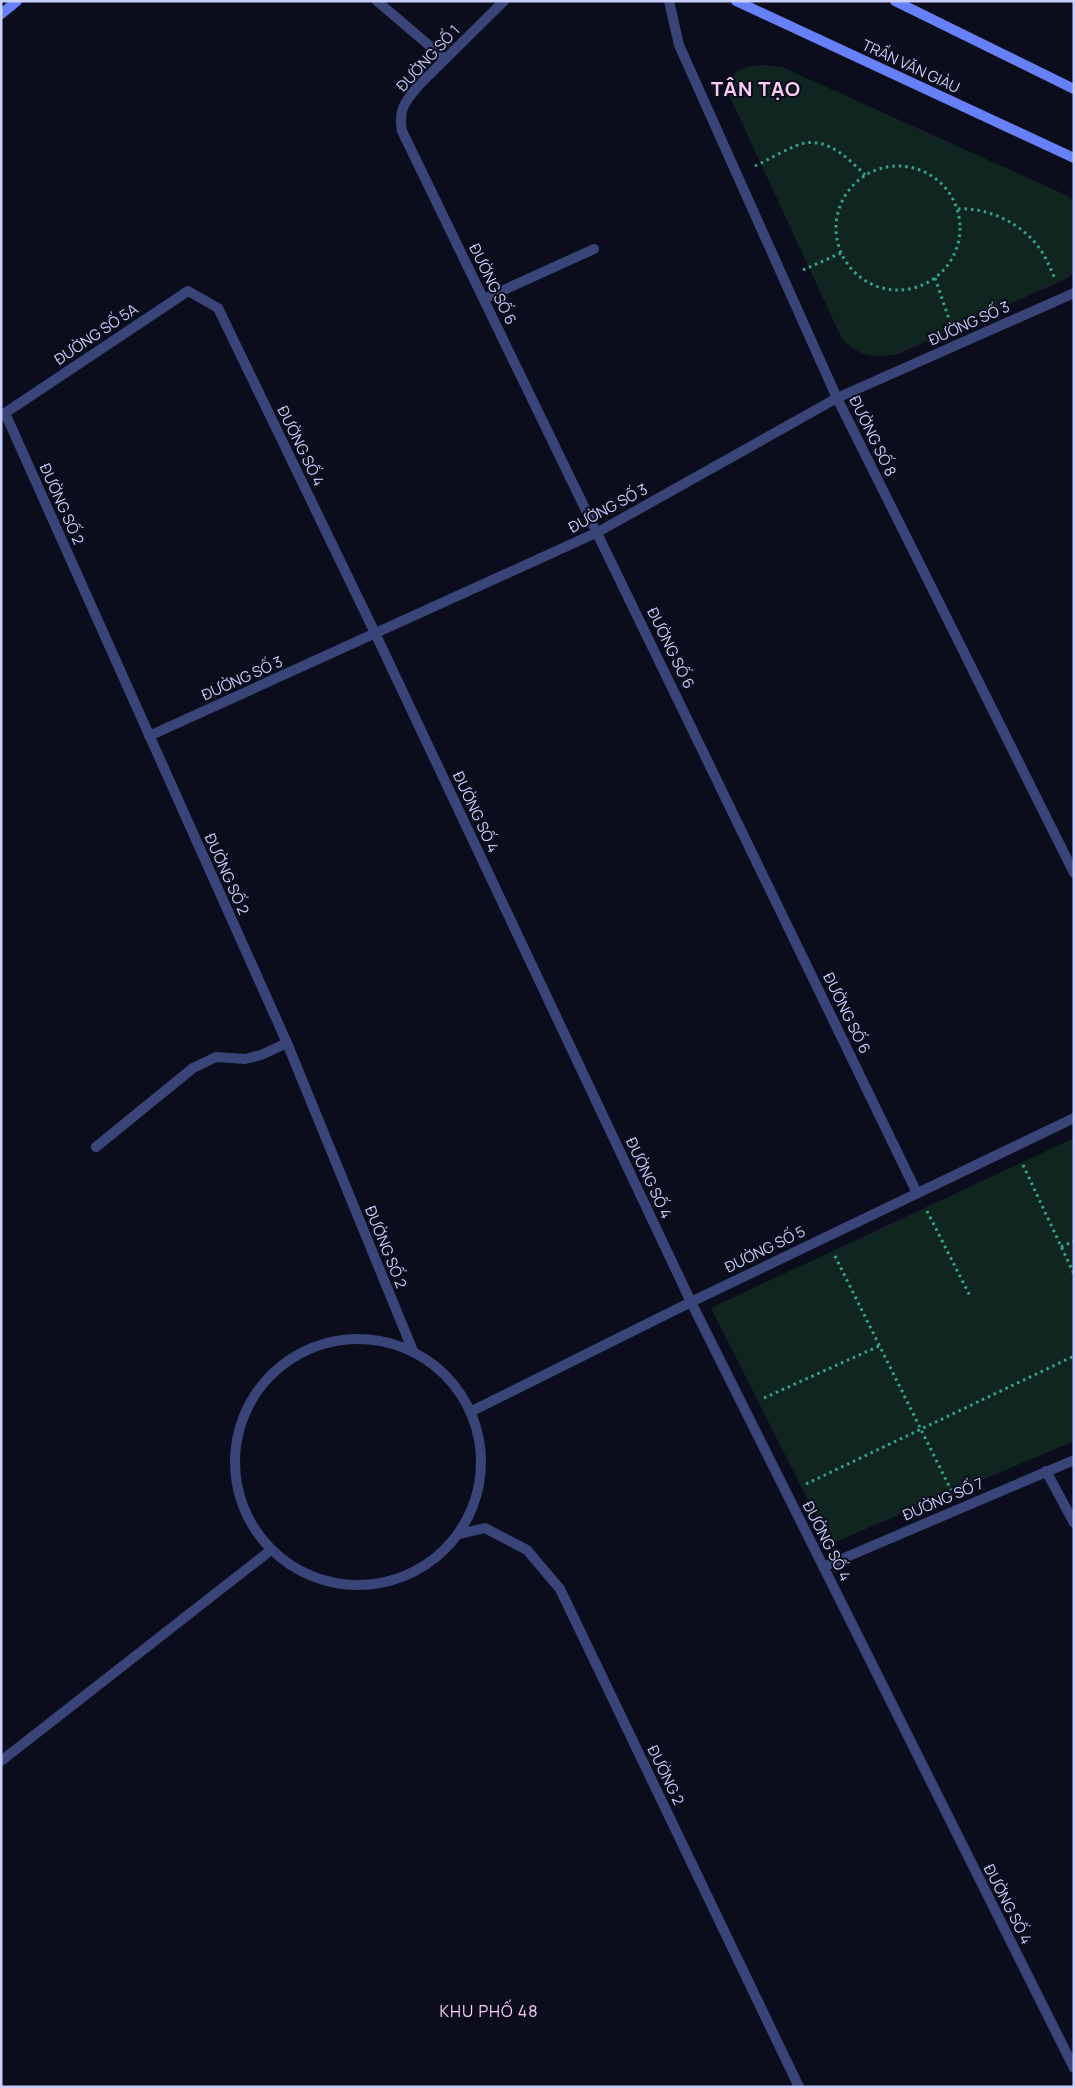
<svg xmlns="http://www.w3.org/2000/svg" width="1075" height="2088" font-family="Manrope,sans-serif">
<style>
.green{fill:#102520}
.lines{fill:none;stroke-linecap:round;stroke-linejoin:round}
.path{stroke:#32a889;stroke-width:3;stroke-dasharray:2.5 4;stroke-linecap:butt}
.service{stroke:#394479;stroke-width:10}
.minor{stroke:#394479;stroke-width:10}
.secondary{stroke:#6680f7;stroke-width:10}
.labels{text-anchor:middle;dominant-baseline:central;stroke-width:4;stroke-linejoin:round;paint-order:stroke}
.street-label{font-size:15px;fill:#cacefc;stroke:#0c0d1c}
.neighbourhood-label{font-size:16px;letter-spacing:1px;fill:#fcccf5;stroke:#0c0d1c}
.district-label{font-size:20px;font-weight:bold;letter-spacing:1px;fill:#fcccf5;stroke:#0c0d1c}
</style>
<rect width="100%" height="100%" fill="#0c0d1c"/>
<g class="green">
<path d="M761,65L782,67L1068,196L1074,201V272L1068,278L898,354C872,358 862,358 842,339L730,97C728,73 738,67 761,65Z"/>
<path d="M1074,1138V1441L830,1544L711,1308Z"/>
</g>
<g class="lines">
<g class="path">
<circle cx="898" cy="228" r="62"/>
<path d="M755,166C768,160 793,145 805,143C829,139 849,159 865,175"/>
<path d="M958,209C986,207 1019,222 1037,245C1045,255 1050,267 1055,279"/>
<path d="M803,270L841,253"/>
<path d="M935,278L951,325"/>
<path d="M1023,1165L1074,1274"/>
<path d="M927,1211L971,1298"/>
<path d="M1061,1247L1074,1241"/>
<path d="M835,1256L951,1490"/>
<path d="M764,1398L879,1346"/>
<path d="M806,1484L1074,1356"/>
</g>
<g class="service">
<path d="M377,1L445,59"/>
<path d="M484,299L594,249"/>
<path d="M96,1147L193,1068L216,1057L245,1059L261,1055L287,1043"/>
</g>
<g class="minor">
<path d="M504,1L419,85C405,102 398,109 402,131L917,1193"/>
<path d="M669,1L679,45L837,398L1074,873"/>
<path d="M149,736L598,532L837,398L1074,293"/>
<circle cx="358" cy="1462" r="123"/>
<path d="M413,1351L287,1043L5,413L188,291L218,308L375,633L691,1302L1074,2068"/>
<path d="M472,1411L691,1302L1074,1118"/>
<path d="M1046,1471L1074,1523"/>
<path d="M460,1534L485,1528L527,1550L560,1589L799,2087"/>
<path d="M823,1567L1074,1460"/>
<path d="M1,1761L271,1550"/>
</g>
<g class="secondary">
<path d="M736,1L1074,158"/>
<path d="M895,1L1074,89"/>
<path d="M1,14L17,1"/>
</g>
</g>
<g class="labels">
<g class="street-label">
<text transform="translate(428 58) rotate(-47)">ĐƯỜNG SỐ 1</text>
<text transform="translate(911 66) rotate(25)">TRẦN VĂN GIÀU</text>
<text transform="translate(493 284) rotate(64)">ĐƯỜNG SỐ 6</text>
<text transform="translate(969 323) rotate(-24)">ĐƯỜNG SỐ 3</text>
<text transform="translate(96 334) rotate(-34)">ĐƯỜNG SỐ 5A</text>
<text transform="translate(873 436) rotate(64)">ĐƯỜNG SỐ 8</text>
<text transform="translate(301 446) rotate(64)">ĐƯỜNG SỐ 4</text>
<text transform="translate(62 504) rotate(66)">ĐƯỜNG SỐ 2</text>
<text transform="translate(608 508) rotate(-28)">ĐƯỜNG SỐ 3</text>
<text transform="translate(671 648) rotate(64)">ĐƯỜNG SỐ 6</text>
<text transform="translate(242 678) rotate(-24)">ĐƯỜNG SỐ 3</text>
<text transform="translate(476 812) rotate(65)">ĐƯỜNG SỐ 4</text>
<text transform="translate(227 874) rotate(66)">ĐƯỜNG SỐ 2</text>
<text transform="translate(847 1013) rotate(64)">ĐƯỜNG SỐ 6</text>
<text transform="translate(649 1178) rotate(65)">ĐƯỜNG SỐ 4</text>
<text transform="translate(386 1247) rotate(68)">ĐƯỜNG SỐ 2</text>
<text transform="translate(765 1249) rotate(-26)">ĐƯỜNG SỐ 5</text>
<text transform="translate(943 1499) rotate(-23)">ĐƯỜNG SỐ 7</text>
<text transform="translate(827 1541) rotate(63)">ĐƯỜNG SỐ 4</text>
<text transform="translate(666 1775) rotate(64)">ĐƯỜNG 2</text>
<text transform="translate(1008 1904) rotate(63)">ĐƯỜNG SỐ 4</text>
</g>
<g class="neighbourhood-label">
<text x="489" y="2011">KHU PHỐ 48</text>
</g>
<g class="district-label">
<text x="756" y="88">TÂN TẠO</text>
</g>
</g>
<rect width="1075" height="2088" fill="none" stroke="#cacefc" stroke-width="5"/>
</svg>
